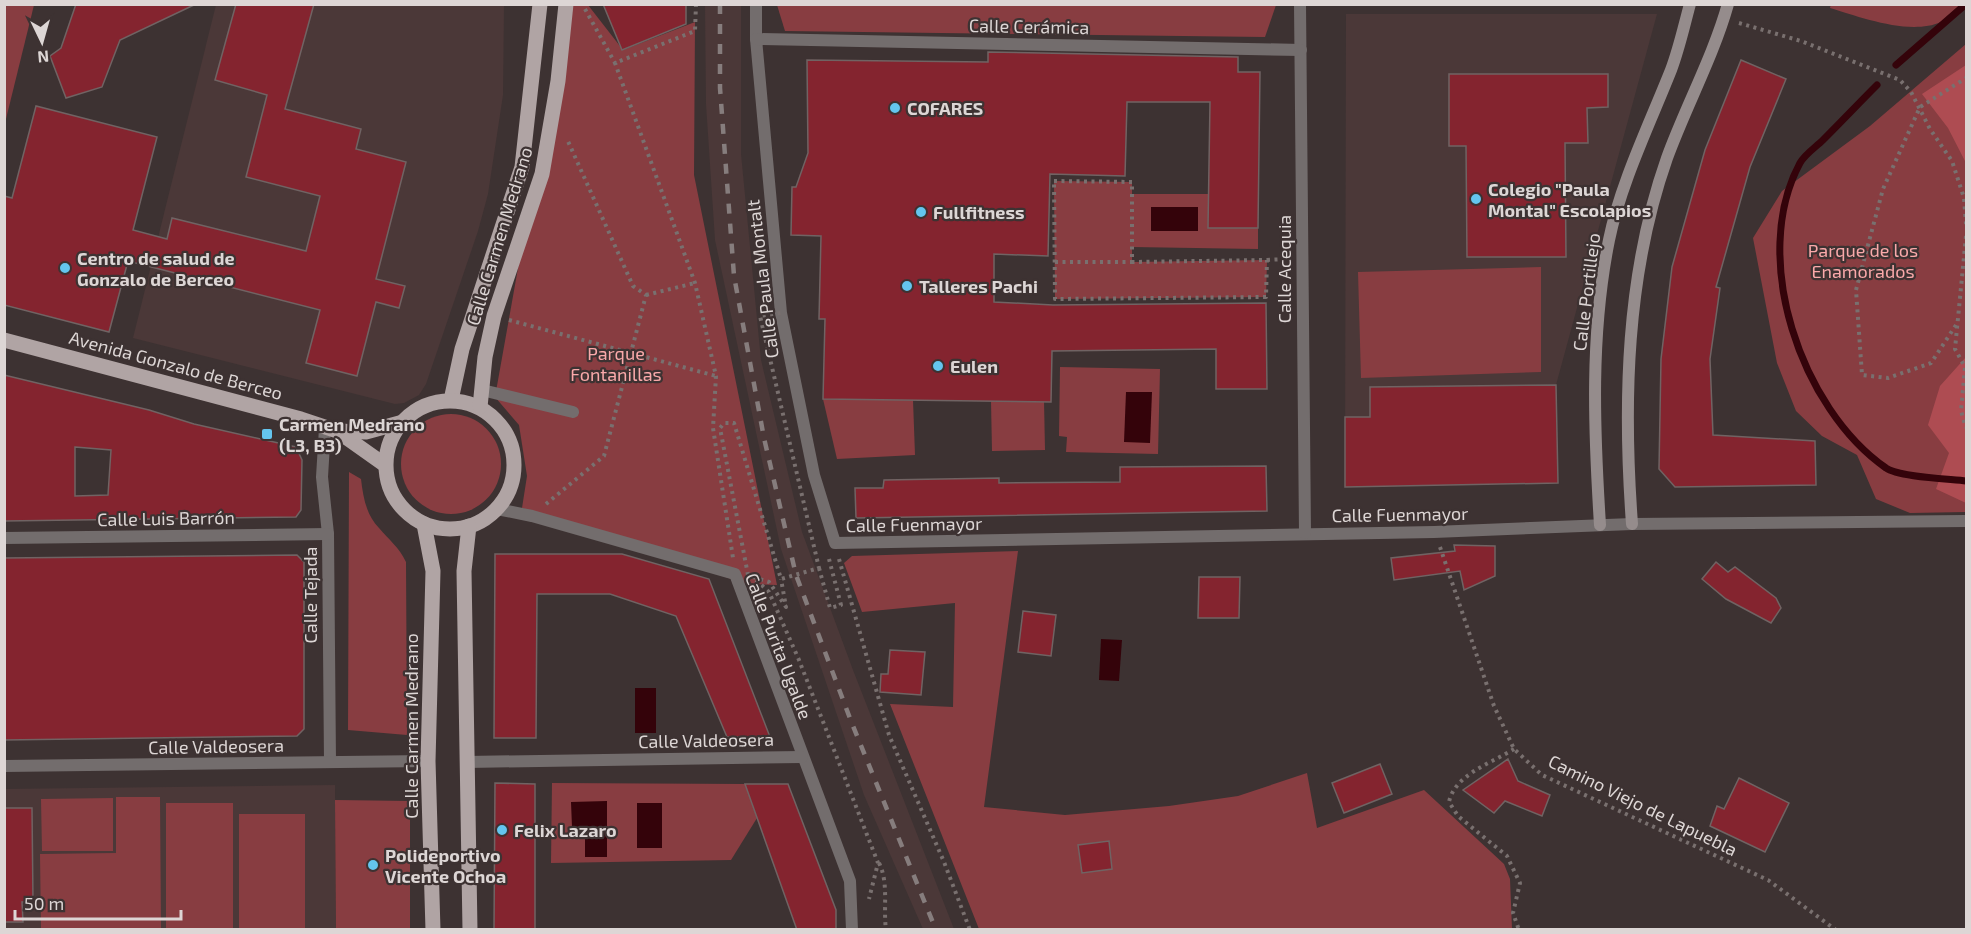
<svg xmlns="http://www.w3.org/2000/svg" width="1971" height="934" font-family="'Exo 2',sans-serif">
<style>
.built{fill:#4b3838}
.green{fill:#883d41}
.forest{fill:#ae4c52}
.water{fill:#34030a}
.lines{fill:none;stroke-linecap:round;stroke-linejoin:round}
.stream{stroke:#34030a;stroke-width:7}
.building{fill:#84242f;stroke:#706363;stroke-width:1.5;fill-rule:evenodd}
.path{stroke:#79706f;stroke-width:4;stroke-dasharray:3 4.5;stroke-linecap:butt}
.lane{stroke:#736d6d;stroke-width:12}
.street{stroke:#736d6d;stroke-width:12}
.secondary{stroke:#958c8c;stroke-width:12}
.primary{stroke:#b0a4a4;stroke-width:15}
.rail{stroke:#867d7d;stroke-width:4.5;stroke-dasharray:10 10;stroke-linecap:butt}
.path-bridge{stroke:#79706f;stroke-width:4;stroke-dasharray:3 4.5;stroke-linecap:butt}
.poi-dot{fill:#64c5ee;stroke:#3d3232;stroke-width:2}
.labels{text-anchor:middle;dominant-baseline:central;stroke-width:4.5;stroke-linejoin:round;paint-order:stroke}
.street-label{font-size:18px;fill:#ddd6d5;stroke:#3d3232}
.poi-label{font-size:18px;font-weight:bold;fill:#ddd6d5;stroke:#3d3232;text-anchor:start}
.park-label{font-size:18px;fill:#faa9aa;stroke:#3d3232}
</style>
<rect width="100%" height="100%" fill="#3d3232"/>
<g class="built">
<path d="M216,5H504L503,95L488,194L478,231L426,384L419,395L404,403L395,404L133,338Z"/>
<path d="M705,5H741V154L761,360L802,532L853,670L954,929H923L864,795L781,549L715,240L706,104Z"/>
<path d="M1346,14H1657L1556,385L1558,483L1345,487Z"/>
<path d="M335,785L336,929H5L4,789Z"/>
</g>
<g class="green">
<path d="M5,4L34,5L5,123L4,5Z"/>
<path d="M1831,4H1961V5C1935,46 1867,19 1830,8Z"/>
<path d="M565,5H588L623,50L695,22L694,175L777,585L746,584L522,508L527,476L519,425L495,397Z"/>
<path d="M777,5V4L1276,5L1265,37L785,31Z"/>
<path d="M1966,44V512L1910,513L1876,499L1857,455L1822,436L1796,411L1777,363L1753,238L1782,191L1870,126Z"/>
<path d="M1054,181L1132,182V194H1208V228H1258V249L1132,247V262L1267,260L1266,297L1055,299Z"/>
<path d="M1541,267V372L1361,378L1358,272Z"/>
<path d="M1060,367L1160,369L1158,454L1066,452L1067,437L1059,436Z"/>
<path d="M823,399L913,400L915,455L837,459Z"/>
<path d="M991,401H1044L1045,450L992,451Z"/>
<circle cx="451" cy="464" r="50"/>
<path d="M349,472L361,479C363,496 366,515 379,528C389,540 399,547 406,562L407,735L348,730Z"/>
<path d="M1018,551L984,807L1065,815L1169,806L1238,796L1307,773L1317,828L1424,790L1504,864L1510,879L1512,929H979L890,704L953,707L955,603L862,612L844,563L852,556Z"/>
<path d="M552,783L745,784L757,818L731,860L551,863Z"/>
<path d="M116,797H160L161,929H41L40,854L116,853Z"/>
<path d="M113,798V851H42L41,799Z"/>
<path d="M335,800L410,801V929H336Z"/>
<rect x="166" y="803" width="67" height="126"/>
<rect x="239" y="814" width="66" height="115"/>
</g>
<g class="forest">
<path d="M1966,65V163L1948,128L1922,94Z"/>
<path d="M1966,357V503L1936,489L1949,453L1928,425L1940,386Z"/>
</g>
<g class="water">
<rect x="1151" y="207" width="47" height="24"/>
<path d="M1126,392H1152L1150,443L1124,442Z"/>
<path d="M1101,639L1122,640L1119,681L1099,680Z"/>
<rect x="635" y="688" width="21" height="45"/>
<path d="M607,801V857H585V827H572L571,802Z"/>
<rect x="637" y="803" width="25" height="45"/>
</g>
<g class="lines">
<g class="stream">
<path d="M1896,65L1966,4"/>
<path d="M1877,85C1859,103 1841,122 1823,140C1816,147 1805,154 1800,163C1749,257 1801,409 1886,468C1898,477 1950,479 1966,481"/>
</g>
</g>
<g class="building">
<path d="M76,4H196L120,40L102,87L66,98L50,56L61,48Z"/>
<path d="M236,4H314L285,109L361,129L356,149L406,162L376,279L405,286L399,308L376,302L357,376L306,363L320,310L128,261L109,332L4,305V196L12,198L36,106L157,137L133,230L167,239L172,218L306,251L320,196L246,177L267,95L215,80Z"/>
<path d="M603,4H686V24L622,50Z"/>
<path d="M988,52L1238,57V72H1260L1258,228H1208L1210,102H1127L1125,176L1050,174L1048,256L994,254V302L1053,305L1266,303L1267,389H1216V349L1052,351L1051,402L823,399L825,319H819L821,236L791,235L792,187H796L808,153L807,60L988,62Z"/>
<path d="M1741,60L1786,79L1750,167L1716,287L1720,288L1710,359L1713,435L1815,441L1816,485L1675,487L1659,469L1661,359L1672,267L1705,150Z"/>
<path d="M1449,74H1608V107L1587,108L1588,143H1565L1566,257H1467L1466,146H1449Z"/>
<path d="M4,375L149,410L194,424L296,447L302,460L301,510L296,517L4,521ZM75,447L111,450L108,495L75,496Z"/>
<path d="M1556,385L1558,483L1345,487V417H1370V387Z"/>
<path d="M1266,466L1267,511L856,518L855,488H883L884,480L999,478V483L1120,482V467Z"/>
<path d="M1454,545L1495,546V576L1464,590L1460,571L1394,580L1391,558L1455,551Z"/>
<path d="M495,554H622L709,579L770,737H727L676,616L610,594H537L536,738H494Z"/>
<path d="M297,555L304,562V729L297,736L4,740V558Z"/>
<path d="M1716,562L1728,572L1735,567L1776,598L1781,608L1771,623L1726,599L1702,579Z"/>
<path d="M1199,577H1240L1239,618H1198Z"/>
<path d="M1023,611L1056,615L1051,656L1018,652Z"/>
<path d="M890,650L925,652L921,695L880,692L881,674H888Z"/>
<path d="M1508,759L1518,781L1550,795L1542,816L1505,801L1494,813L1463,790Z"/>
<path d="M1380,764L1392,794L1344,813L1332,783Z"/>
<path d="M1739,778L1789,803L1765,852L1710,826L1717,806L1724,809Z"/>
<path d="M495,783L535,784V930H494Z"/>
<path d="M745,784H788L836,910V930H797Z"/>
<path d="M4,808H32L33,902H22L23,922H4Z"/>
<path d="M1109,841L1112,869L1082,873L1078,845Z"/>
</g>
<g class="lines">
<g class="path">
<path d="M696,4L695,31L615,63L695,283L716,376L713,428L733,558"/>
<path d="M585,9L615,63"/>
<path d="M1739,23L1801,41L1900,80L1911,92L1930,129L1952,161L1964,198L1966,224"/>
<path d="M1054,181L1132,182V262L1267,260L1266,297L1055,299Z"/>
<path d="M1966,236L1955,349L1965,367L1961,411L1966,428"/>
<path d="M1267,260L1286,259"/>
<path d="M1055,262H1132"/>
<path d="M646,295L695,283"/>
<path d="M509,320L716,376"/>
<path d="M1956,325L1931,363L1888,378L1862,375L1856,290L1883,189L1920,107L1966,78"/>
<path d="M546,504L604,456L646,295L633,286L567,139"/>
<path d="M1440,547L1494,706L1514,749L1542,775L1768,880L1836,930"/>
<path d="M839,559L889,735L944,862L970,930"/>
<path d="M819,568L830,608L841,605L829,559"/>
<path d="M753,577L769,582L786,607L781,579"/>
<path d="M756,580L769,592L799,660L878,863L869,899"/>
<path d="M1514,749C1492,763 1455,774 1449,802L1458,816L1507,856L1520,883L1513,913L1519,930"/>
<path d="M879,863C889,883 883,907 886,930"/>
</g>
<path class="lane" d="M482,390L573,412"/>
<g class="street">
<path d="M756,4V39L781,313L814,475L835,543L1434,532L1632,524L1966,521"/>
<path d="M1300,4L1305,533"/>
<path d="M756,39L1301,50"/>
<path d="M325,428L322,477L328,534L330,762"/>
<path d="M497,509L532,516L735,574L850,881L852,930"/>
<path d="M4,538L328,534"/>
<path d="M467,762L802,757"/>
<path d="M4,766L428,761"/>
</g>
<g class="secondary">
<path d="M1632,524C1623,402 1626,274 1667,158C1686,106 1713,57 1728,4"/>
<path d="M1600,525C1594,430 1590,334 1609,240C1620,185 1650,123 1671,70C1679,49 1684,26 1690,4"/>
</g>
<g class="primary">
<path d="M4,340L301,419L337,431L385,465"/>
<path d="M451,400L462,349L522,167L540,4"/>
<circle cx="450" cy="465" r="64"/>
<path d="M480,407L485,357L494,316L542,174L558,81L566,4"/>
<path d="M337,431L366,432L403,422"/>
<path d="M424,524L433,571L428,761L433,930"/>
<path d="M469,526L464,571L470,930"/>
</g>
<path class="rail" d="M720,4V88L734,276L764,438L796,575L851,721L936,930"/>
<path class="path-bridge" d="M748,575L720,428L724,423H734L781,579L819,568L760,316L781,313"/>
</g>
<g class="poi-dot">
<circle cx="895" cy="108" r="6"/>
<circle cx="1476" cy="199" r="6"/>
<circle cx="921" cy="212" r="6"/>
<circle cx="65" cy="268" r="6"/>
<circle cx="907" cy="286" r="6"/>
<circle cx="938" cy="366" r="6"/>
<rect x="261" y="428" width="12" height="12" rx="3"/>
<circle cx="502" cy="830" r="6"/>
<circle cx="373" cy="865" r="6"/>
</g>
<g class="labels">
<g class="street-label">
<text transform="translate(1029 26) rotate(1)">Calle Cerámica</text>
<text transform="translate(499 236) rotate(-73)">Calle Carmen Medrano</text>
<text transform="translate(1284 269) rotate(-90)">Calle Acequia</text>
<text transform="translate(762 279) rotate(-97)">Calle Paula Montalt</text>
<text transform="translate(1586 292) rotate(-83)">Calle Portillejo</text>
<text transform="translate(176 365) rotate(15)">Avenida Gonzalo de Berceo</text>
<text transform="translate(1400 514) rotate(-1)">Calle Fuenmayor</text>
<text transform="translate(166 518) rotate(-1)">Calle Luis Barrón</text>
<text transform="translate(914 524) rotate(-1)">Calle Fuenmayor</text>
<text transform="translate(310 595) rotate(-90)">Calle Tejada</text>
<text transform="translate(779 646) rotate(69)">Calle Purita Ugalde</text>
<text transform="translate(411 726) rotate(-90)">Calle Carmen Medrano</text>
<text transform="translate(706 740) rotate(-1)">Calle Valdeosera</text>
<text transform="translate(216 746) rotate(-1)">Calle Valdeosera</text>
<text transform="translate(1643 805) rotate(26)">Camino Viejo de Lapuebla</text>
</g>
<g class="poi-label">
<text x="907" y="108">COFARES</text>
<text x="1488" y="189">Colegio "Paula<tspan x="1488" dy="21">Montal" Escolapios</tspan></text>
<text x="933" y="212">Fullfitness</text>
<text x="77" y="258">Centro de salud de<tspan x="77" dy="21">Gonzalo de Berceo</tspan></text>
<text x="919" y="286">Talleres Pachi</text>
<text x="950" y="366">Eulen</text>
<text x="279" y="424">Carmen Medrano<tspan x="279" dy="21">(L3, B3)</tspan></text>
<text x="514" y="830">Felix Lazaro</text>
<text x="385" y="855">Polideportivo<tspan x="385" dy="21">Vicente Ochoa</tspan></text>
</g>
<g class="park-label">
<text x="1863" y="250">Parque de los<tspan x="1863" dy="21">Enamorados</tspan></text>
<text x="616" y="353">Parque<tspan x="616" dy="21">Fontanillas</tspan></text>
</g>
</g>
<rect width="1971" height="934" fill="none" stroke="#ddd6d5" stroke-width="12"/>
<g transform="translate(42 42) rotate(175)" stroke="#3d3232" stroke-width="4.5" paint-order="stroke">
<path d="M0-4.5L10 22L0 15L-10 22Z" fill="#ddd6d5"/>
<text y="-9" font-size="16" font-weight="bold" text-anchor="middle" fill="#ddd6d5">N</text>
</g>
<path d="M15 910v9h166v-9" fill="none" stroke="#ddd6d5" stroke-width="3"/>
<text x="24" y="910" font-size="18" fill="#ddd6d5" stroke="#3d3232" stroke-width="4.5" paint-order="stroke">50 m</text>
</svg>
